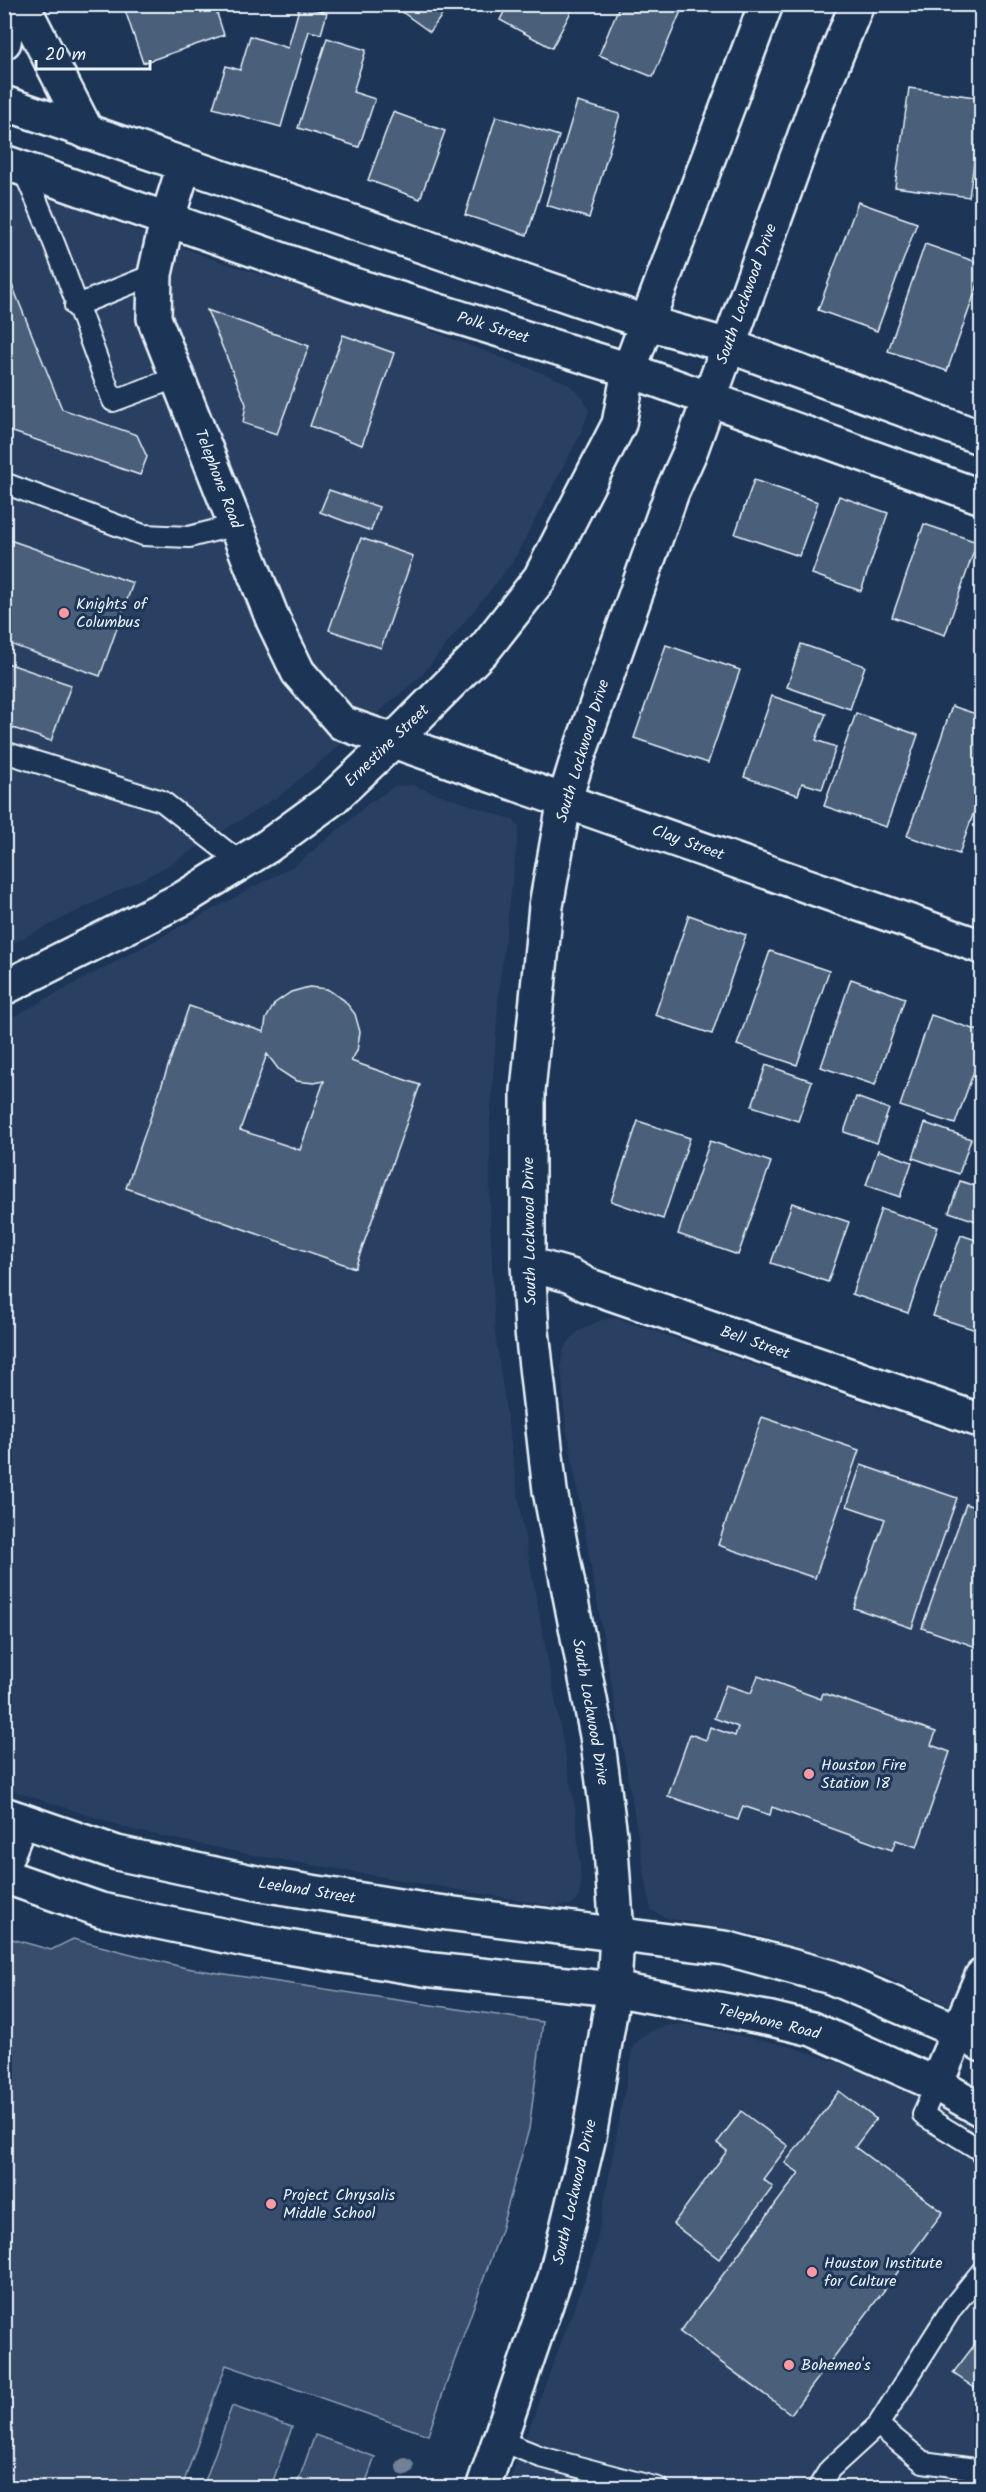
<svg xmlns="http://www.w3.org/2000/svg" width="986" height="2492" font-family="Kalam,sans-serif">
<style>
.built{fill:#2a4162}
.green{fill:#374d6c;stroke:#909fb2;stroke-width:1.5}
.building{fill:#495e7a;stroke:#e8f1f8;stroke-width:1.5;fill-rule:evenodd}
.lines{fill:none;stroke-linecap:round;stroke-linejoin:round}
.service-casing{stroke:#e8f1f8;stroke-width:24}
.minor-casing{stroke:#e8f1f8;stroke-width:38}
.tertiary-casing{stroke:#e8f1f8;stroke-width:38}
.secondary-casing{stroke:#e8f1f8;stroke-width:38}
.service{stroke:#1d3557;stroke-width:20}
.minor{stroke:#1d3557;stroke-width:33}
.tertiary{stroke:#1d3557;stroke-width:33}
.secondary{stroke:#1d3557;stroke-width:33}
.tree{fill:#708198}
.poi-dot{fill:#ff9aa2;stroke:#1d3557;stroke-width:2}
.labels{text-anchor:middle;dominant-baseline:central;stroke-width:6;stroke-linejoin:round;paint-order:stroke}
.street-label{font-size:16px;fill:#e8f1f8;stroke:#1d3557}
.poi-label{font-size:16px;fill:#e8f1f8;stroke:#1d3557;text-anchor:start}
</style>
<rect width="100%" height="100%" fill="#1d3557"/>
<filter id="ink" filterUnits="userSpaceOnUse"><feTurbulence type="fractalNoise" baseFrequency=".0167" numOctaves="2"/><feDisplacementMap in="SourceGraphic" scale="12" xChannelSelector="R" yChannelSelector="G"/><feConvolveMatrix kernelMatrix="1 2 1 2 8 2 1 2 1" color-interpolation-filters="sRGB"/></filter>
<g filter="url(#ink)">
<g class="built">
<path d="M5,188L49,198L221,262L392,316L555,378L568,384L583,398L589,411L581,433L512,563L421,676L282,794L162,869L5,947Z"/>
<path d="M412,785L513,820L519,827L499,990L490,1122V1217L495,1334L522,1521L575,1807L581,1881L579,1898L571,1905L554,1906L248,1854L133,1830L5,1788V1021L297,864L371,802L395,786Z"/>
<path d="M616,1318L981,1442V2020L882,1975L755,1934L667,1918L651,1910L565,1418L561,1364L564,1348L577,1332L601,1320Z"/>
<path d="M685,2024L792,2047L915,2089L981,2124V2487L507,2488L595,2251L633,2046L645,2034L663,2026Z"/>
</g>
<g class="green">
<path d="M5,1937L51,1950L73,1939L186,1968L543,2022L529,2129L501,2230L428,2435L226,2365L182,2487H5Z"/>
<path d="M232,2406L292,2427L271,2487H203Z"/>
<path d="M315,2435L375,2457L364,2487H296Z"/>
</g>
<g class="building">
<path d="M142,4H214L224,35L143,63L125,10Z"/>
<path d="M391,4H450L430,32Z"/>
<path d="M508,4H575L552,48L500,20Z"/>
<path d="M620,4H684L653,77L599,55Z"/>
<path d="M300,5L327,13L321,34L309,31L281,127L213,108L226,66L240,70L250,36L288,48Z"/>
<path d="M327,38L366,50L353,92L375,99L359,147L298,128Z"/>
<path d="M909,88L982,98V150L976,149L969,197L895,187Z"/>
<path d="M577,102L620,114L589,218L546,205Z"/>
<path d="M393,112L445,131L420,199L368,180Z"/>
<path d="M496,116L559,136L527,235L465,215Z"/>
<path d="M858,202L917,223L877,331L818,310Z"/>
<path d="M925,244L982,264V273L947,371L888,351Z"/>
<path d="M4,265L62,409L137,435L147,457L140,475L4,429Z"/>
<path d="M207,310L309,346L277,434L243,423L246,404Z"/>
<path d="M343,335L394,353L362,445L310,426Z"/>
<path d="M754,480L818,502L799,556L735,534Z"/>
<path d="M329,490L379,507L371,531L320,512Z"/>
<path d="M839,496L888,513L861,591L812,574Z"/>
<path d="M924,524L977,542L945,635L892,617Z"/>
<path d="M4,538L133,583L100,676L4,642Z"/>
<path d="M361,538L413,556L381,648L329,630Z"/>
<path d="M801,644L865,666L850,709L787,687Z"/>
<path d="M666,645L740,670L708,763L634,738Z"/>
<path d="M4,662L71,685L51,741L4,725Z"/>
<path d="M772,696L826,714L816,740L836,747L822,789L802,783L798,795L744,777Z"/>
<path d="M952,706L982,716V789L959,854L907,836Z"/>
<path d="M856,713L918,735L886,827L824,806Z"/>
<path d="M689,915L746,935L712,1034L655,1015Z"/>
<path d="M770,951L829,971L797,1065L737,1045Z"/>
<path d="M851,979L905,998L875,1085L821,1067Z"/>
<path d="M309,987L327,989L344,1000L355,1014L360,1032L357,1051L351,1061L420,1085L355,1268L126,1188L189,1006L264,1032L266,1019L275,1003L291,992ZM267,1054L279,1070L296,1081L314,1083L324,1081L300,1150L240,1130Z"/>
<path d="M931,1015L982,1032V1049L955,1124L900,1106Z"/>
<path d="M766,1065L812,1081L798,1121L752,1106Z"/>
<path d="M856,1097L889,1109L877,1143L844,1132Z"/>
<path d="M638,1121L690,1138L663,1219L611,1201Z"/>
<path d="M925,1123L971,1139L959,1174L913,1158Z"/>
<path d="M710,1141L771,1162L738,1255L678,1234Z"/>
<path d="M878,1150L912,1162L900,1197L866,1185Z"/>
<path d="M960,1181L982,1188V1223L949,1212Z"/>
<path d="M792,1203L849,1222L828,1282L771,1263Z"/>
<path d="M881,1209L938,1227L908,1313L852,1294Z"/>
<path d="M961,1235L982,1242V1332L933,1316Z"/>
<path d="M762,1417L859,1450L815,1578L718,1545Z"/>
<path d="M861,1465L957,1498L912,1628L854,1608L885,1519L847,1506Z"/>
<path d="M966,1504L982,1510V1649L922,1628Z"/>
<path d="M758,1676L821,1699L823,1693L936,1732L931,1745L950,1752L917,1847L896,1840L892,1850L772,1807L770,1815L743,1806L738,1820L668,1796L690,1734L706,1740L710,1727L735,1736L738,1727L714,1718L726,1685L751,1693Z"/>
<path d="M839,2091L876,2119L855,2147L943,2212L791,2414L680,2332L799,2173L785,2163Z"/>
<path d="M741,2111L788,2146L763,2179L773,2187L719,2259L673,2224L727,2151L717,2143Z"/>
<path d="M982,2335V2393L953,2373Z"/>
</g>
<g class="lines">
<g class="service-casing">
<g id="service">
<path d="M22,168C57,242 83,324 113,401L178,377"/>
<path d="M75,306L155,274"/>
<path d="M4,483L143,535L189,537L236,525"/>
<path d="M4,752L162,801L241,863"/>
<path d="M936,2084L923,2115L980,2150L982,2155"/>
<path d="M878,2425L923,2462L982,2470"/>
<path d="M501,2441L541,2457L658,2488"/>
<path d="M818,2488L830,2469L878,2425L952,2308L982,2271"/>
</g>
</g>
<g class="minor-casing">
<g id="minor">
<path d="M184,166L167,220L155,274L154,318L273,620L298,672L342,723L982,947"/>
<path d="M528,1264L571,1276L587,1285L982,1421"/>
<path d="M936,2084L982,1976"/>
</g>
</g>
<g class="tertiary-casing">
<g id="tertiary">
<path d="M22,4L87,132"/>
<path d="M4,42L10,4"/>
</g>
</g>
<g class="secondary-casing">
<g id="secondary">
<path d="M4,103L648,323L729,346L982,438"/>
<path d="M4,162L351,284L629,370L982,497"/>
<path d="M4,988L184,898L268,846L332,799L392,742L486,647L540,578L619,424L629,370L766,4"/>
<path d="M4,1814L117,1853L261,1884L431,1911L725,1948L831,1977L957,2031L982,2045"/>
<path d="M4,1863L21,1820"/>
<path d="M4,1876L101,1910L250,1941L424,1969L614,1989L771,2019L812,2029L936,2084L982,2110"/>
<path d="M483,2488L555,2278L589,2137L614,1989L617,1934L610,1835L597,1736L550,1491L532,1331L528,1264V1091L546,906L565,799L577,760L672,492L690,452L816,105L857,4"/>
</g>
</g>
<use href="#service" class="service"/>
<use href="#minor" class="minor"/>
<use href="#tertiary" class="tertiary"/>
<use href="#secondary" class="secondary"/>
</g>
<circle class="tree" cx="405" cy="2467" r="9"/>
</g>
<g class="poi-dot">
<circle cx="64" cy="613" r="6"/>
<circle cx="809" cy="1774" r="6"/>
<circle cx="271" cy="2204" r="6"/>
<circle cx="812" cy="2272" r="6"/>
<circle cx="789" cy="2365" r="6"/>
</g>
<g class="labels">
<g class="street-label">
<text transform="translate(747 294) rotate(-70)">South Lockwood Drive</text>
<text transform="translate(493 328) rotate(17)">Polk Street</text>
<text transform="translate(218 479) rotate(69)">Telephone Road</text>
<text transform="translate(387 746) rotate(-44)">Ernestine Street</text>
<text transform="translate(583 751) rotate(-73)">South Lockwood Drive</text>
<text transform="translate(688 843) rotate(20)">Clay Street</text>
<text transform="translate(530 1231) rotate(-91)">South Lockwood Drive</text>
<text transform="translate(755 1343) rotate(19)">Bell Street</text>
<text transform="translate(590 1712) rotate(80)">South Lockwood Drive</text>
<text transform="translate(307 1891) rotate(9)">Leeland Street</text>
<text transform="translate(769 2022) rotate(14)">Telephone Road</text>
<text transform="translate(575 2192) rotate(-77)">South Lockwood Drive</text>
</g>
<g class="poi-label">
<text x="76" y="604">Knights of<tspan x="76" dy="18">Columbus</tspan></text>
<text x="821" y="1765">Houston Fire<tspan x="821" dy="18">Station 18</tspan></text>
<text x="283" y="2195">Project Chrysalis<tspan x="283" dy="18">Middle School</tspan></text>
<text x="824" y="2263">Houston Institute<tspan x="824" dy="18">for Culture</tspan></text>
<text x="801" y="2365">Bohemeo's</text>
</g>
</g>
<rect width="986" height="2492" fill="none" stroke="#1d3557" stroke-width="24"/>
<rect x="12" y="12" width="962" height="2468" fill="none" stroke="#e8f1f8" stroke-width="2" filter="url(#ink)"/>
<path d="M36 60v9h114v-9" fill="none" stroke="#e8f1f8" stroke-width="3"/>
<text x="45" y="60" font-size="18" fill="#e8f1f8" stroke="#1d3557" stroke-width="4.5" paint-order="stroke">20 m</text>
</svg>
